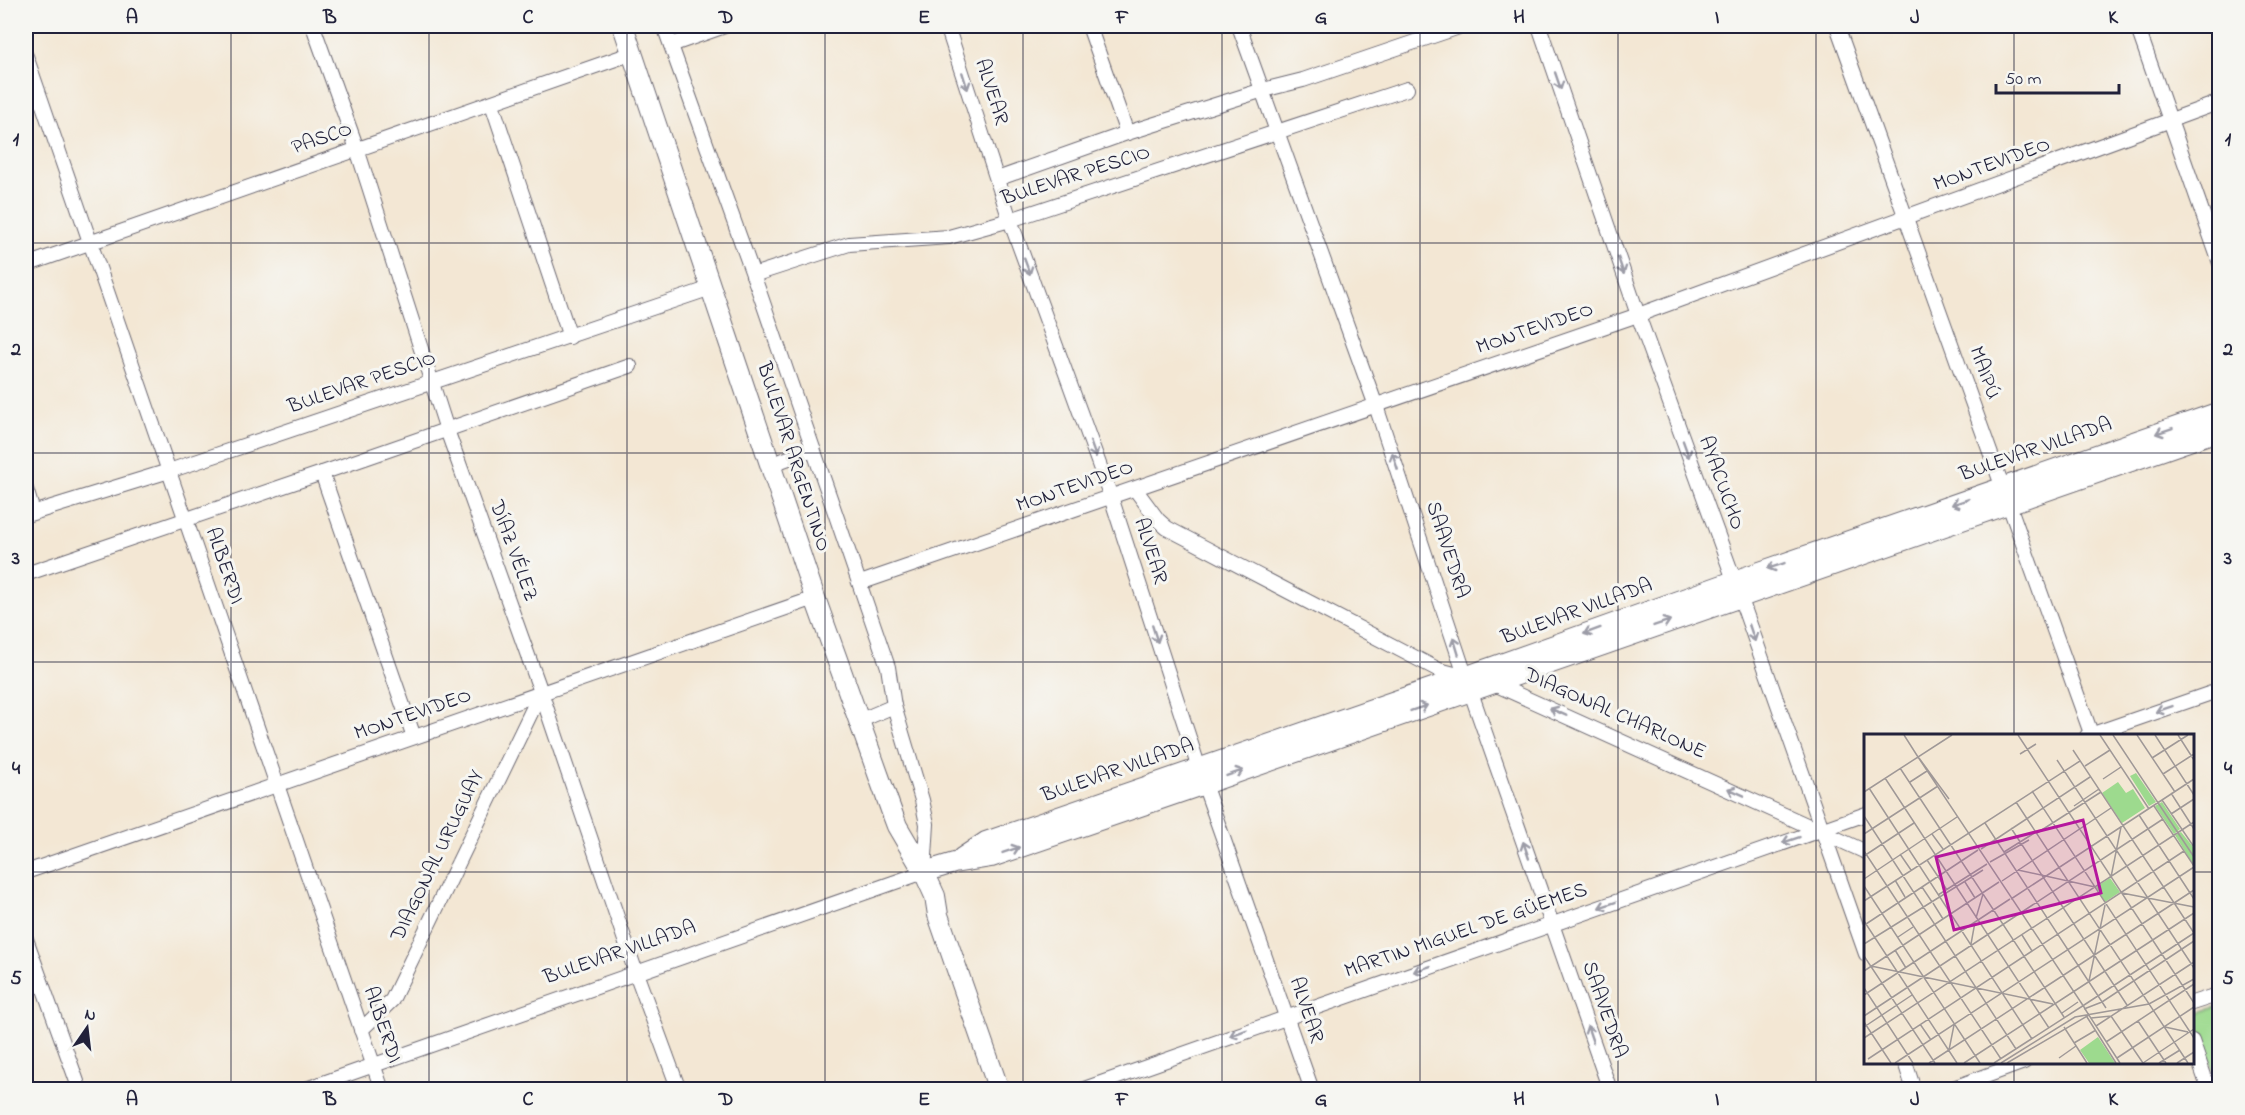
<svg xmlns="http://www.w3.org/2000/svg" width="2245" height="1115" font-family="'Indie Flower',sans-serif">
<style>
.green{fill:#9dda8e;stroke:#607e64;stroke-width:1.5}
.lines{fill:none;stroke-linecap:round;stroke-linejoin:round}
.minor-casing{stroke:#6b6771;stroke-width:16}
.secondary-casing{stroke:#6b6771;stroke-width:22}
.minor{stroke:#fff;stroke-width:14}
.secondary{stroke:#fff;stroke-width:20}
.oneway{stroke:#9c9ca7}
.grid{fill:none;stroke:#22223b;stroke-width:1.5;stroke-opacity:0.55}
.labels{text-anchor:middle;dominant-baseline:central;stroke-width:6;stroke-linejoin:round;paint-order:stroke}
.street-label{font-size:21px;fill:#22223b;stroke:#f6f6f2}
.inset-road{fill:none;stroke:#9f9897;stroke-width:1.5}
.view{fill:#b5179e;fill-opacity:0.15;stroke:#b5179e;stroke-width:3}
.inset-edge{fill:none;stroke:#22223b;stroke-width:3}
.neatline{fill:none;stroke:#22223b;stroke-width:2}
.grid-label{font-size:20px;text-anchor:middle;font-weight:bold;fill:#22223b}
</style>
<rect width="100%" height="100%" fill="#f6f6f2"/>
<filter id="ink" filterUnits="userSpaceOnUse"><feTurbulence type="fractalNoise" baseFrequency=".0167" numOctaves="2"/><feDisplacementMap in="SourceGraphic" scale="12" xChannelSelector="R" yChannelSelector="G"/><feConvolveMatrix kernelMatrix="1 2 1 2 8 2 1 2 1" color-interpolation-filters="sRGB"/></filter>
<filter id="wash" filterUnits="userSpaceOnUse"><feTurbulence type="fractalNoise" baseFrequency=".008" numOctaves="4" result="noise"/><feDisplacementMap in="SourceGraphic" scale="24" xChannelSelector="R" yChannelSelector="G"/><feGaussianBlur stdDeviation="1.35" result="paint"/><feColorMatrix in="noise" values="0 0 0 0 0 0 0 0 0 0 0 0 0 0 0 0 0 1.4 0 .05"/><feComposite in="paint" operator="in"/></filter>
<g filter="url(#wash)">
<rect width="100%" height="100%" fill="#f3e7d4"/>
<path class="green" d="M2219,1006H2220L2219,1089L2194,1014Z"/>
</g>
<g filter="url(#ink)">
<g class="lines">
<g class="minor-casing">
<g id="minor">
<path d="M313,26L357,149L447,430L541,692L636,973L679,1090"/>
<path d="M947,26L1010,220L1111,497L1204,784L1312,1090"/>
<path d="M1089,26L1127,133"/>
<path d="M1239,26L1376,406L1468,684L1610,1090"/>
<path d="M1539,26L1638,315L1737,588L1866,954"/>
<path d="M1837,26L2092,736"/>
<path d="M2137,26L2220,263"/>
<path d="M671,45L725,26"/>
<path d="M26,56L382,1090"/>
<path d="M492,104L570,337"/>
<path d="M997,179L1127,133L1263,90L1303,80L1462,26"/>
<path d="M26,265L633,53"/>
<path d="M753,275L849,244L949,237L1010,220L1407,89"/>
<path d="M770,465L813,449"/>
<path d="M322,473L414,737"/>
<path d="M26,489L33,512"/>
<path d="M1135,489L1158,520L1167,528L1439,670L1466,677"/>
<path d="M26,515L169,471L711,288"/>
<path d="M26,574L322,473L630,366"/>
<path d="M860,583L1638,315L2220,102"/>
<path d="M1490,682L1866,852"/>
<path d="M859,721L894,706"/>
<path d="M2087,736L2220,690"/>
<path d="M26,872L815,598"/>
<path d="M26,939L80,1090"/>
<path d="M2192,1003L2220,994"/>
<path d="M361,1030L392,1000L541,692"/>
<path d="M2192,1041L2209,1090"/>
<path d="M1905,1062L1914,1090"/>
<path d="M303,1090L924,872L927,824L922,800L894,706L888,667L760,294L664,26"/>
<path d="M1081,1090L1866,814"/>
<path d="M1948,1090L2024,1062"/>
</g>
</g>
<g class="secondary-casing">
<g id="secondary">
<path d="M623,26L815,598L891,810L897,826L924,872L935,896L938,915L999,1090"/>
<path d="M962,858L986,842L1465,677L1734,581L2220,412"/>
<path d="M924,872L954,863L991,857L1204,784L2220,430"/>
</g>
</g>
<use href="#minor" class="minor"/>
<use href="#secondary" class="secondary"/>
</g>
<defs><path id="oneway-shaft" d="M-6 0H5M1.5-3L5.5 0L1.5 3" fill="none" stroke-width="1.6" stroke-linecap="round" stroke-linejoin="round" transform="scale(1.5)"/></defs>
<g class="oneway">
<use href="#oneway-shaft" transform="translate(965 81) rotate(72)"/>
<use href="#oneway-shaft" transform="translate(1558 81) rotate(71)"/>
<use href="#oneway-shaft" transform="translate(1027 266) rotate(70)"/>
<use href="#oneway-shaft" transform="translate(1621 266) rotate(71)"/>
<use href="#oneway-shaft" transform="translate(2164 431) rotate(161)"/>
<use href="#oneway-shaft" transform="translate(1093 449) rotate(70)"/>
<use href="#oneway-shaft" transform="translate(1686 449) rotate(70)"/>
<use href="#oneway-shaft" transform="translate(1395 461) rotate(-108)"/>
<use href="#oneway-shaft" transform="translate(1960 502) rotate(161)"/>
<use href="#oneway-shaft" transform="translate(1776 566) rotate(161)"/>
<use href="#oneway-shaft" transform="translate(1662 623) rotate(-19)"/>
<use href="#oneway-shaft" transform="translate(1592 631) rotate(160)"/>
<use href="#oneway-shaft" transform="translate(1752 633) rotate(71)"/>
<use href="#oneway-shaft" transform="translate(1155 634) rotate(72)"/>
<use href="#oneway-shaft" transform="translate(1456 646) rotate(-107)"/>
<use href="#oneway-shaft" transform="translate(1419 708) rotate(-19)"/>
<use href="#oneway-shaft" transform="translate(2164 709) rotate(161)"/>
<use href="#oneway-shaft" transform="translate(1558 712) rotate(-156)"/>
<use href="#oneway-shaft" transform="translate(1235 773) rotate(-19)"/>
<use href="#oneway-shaft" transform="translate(1736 792) rotate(-156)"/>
<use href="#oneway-shaft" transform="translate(1791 840) rotate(161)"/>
<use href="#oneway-shaft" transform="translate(1011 850) rotate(-19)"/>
<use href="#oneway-shaft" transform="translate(1526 850) rotate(-109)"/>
<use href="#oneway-shaft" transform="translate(1607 905) rotate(161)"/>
<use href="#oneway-shaft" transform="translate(1422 969) rotate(161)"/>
<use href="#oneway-shaft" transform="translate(1238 1033) rotate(160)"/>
<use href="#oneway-shaft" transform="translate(1590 1034) rotate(-109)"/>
</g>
</g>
<path class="grid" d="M231,26V1090M429,26V1090M627,26V1090M825,26V1090M1023,26V1090M1222,26V1090M1420,26V1090M1618,26V1090M1816,26V1090M2014,26V736M26,243H2220M26,453H2220M26,662H2220M26,872H1866M2192,872H2220M2014,1062V1090"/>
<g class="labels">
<g class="street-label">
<text transform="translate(991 92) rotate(72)">ALVEAR</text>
<text transform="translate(322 139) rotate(-19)">PASCO</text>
<text transform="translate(1992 165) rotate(-20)">MONTEVIDEO</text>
<text transform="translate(1076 176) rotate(-18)">BULEVAR PESCIO</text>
<text transform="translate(1535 329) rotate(-19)">MONTEVIDEO</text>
<text transform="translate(1984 373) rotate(70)">MAIPÚ</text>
<text transform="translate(362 383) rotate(-19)">BULEVAR PESCIO</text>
<text transform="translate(2036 450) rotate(-19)">BULEVAR VILLADA</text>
<text transform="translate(793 457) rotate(72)">BULEVAR ARGENTINO</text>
<text transform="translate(1721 483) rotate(70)">AYACUCHO</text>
<text transform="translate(1075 487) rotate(-19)">MONTEVIDEO</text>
<text transform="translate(1447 550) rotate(72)">SAAVEDRA</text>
<text transform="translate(513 551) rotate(70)">DÍAZ VÉLEZ</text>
<text transform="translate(1150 551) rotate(72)">ALVEAR</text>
<text transform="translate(224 566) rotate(71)">ALBERDI</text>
<text transform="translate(1577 612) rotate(-20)">BULEVAR VILLADA</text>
<text transform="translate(1615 714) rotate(24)">DIAGONAL CHARLONE</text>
<text transform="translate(413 715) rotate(-19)">MONTEVIDEO</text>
<text transform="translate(1118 771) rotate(-19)">BULEVAR VILLADA</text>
<text transform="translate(438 856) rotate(-64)">DIAGONAL URUGUAY</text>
<text transform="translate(1466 931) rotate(-19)">MARTIN MIGUEL DE GÜEMES</text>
<text transform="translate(620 953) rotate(-19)">BULEVAR VILLADA</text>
<text transform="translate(1306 1010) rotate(71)">ALVEAR</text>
<text transform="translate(1604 1010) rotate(71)">SAAVEDRA</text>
<text transform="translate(382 1025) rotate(71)">ALBERDI</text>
</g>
</g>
<g transform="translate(1864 734)">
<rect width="330" height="330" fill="#f3e7d4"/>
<path d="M272,39L292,68L285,72L266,42ZM254,48L262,59L269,55L281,74L258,89L238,59ZM298,68L316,95L310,100L291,72ZM317,98L330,114V132L311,101ZM246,144L256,158L241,168L232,153ZM234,303L251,329H225L216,316Z" fill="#9dda8e"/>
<path class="inset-road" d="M40,1L54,23M154,1L330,269M236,1L285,75M249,1L330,123M273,1L311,58M291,1L330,61M314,1L330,26M209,16L330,199M243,18L221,32L246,16M156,20L172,10M54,23L222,276M55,24L85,65M288,24L324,1M193,26L330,234M36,34L200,283M299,40L330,20M21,44L185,294M239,45L257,33M46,48L63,37M5,54L168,305M168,57L330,304M0,58L88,1M307,59L330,95M298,66L330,113M152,68L324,329M210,72L235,55M290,72L330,132M307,80L330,65M275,81L330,165M0,82L152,315M121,89L242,274M147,94L263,271M173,99L237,58M0,100L74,52M68,100L79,115M117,115L226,43M0,117L137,325M140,118L172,98M36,120L47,136M0,122L50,89M63,126L83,156M126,128L165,106M154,136L231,153M247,143L257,93M0,145L93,83M31,146L41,163M138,147L247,74M101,148L111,164M0,152L116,329M58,153L68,168M258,159L330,173M74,161L123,130M147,165L330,45M0,167L216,27M69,169L79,185M112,184L119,160M0,187L93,329M2,190L114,116M158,201L168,217M34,203L49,193M0,210L119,136M107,210L111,188M31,216L42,234M0,222L71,329M7,232L189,270M0,237L135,148M225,247L241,171M0,254L49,329M209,258L330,179M0,261L146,165M217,273L330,199M220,275L238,268L330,207M221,275L256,329M198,279L214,268M0,282L299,85M223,283L252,329M227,284L247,282L279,329M274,287L302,329M0,288L27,329M56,290L67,306M232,292L330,228M0,293L48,261M200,293L223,329M301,293L324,298M0,304L330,88M242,308L330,250M210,309L232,296M85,316L90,291M195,324L212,312M253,324L330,273M4,325L320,117M31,329L330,133M65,329L330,156M100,329L209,258M130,329L217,273M137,329L211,283L285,270L330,245M143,329L225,281M279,329L330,295M295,329L316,316M313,329L330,318"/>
<path class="view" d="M219,86L237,159L90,196L72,123Z"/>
<rect width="330" height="330" class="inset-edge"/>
</g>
<rect width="2245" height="1115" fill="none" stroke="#f6f6f2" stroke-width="66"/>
<g transform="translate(87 1028) rotate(14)" stroke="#f6f6f2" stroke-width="4.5" paint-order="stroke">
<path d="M0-4.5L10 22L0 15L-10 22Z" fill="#22223b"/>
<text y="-9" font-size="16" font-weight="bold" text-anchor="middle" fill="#22223b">N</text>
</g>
<path d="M1996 84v9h123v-9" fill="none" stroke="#22223b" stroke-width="3"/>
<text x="2005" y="84" font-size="18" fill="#22223b" stroke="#f6f6f2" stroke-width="4.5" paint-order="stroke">50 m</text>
<rect x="33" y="33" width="2179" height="1049" class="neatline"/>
<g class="grid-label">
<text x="132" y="23">A</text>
<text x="330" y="23">B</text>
<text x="528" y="23">C</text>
<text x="726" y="23">D</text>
<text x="924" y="23">E</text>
<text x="1122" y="23">F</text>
<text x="1321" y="23">G</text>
<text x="1519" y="23">H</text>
<text x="1717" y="23">I</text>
<text x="1915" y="23">J</text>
<text x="2113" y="23">K</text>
<text x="16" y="145">1</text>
<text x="2228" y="145">1</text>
<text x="16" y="355">2</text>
<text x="2228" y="355">2</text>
<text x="16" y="564">3</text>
<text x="2228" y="564">3</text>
<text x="16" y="774">4</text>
<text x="2228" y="774">4</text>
<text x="16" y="984">5</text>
<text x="2228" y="984">5</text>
<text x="132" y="1105">A</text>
<text x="330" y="1105">B</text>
<text x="528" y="1105">C</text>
<text x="726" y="1105">D</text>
<text x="924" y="1105">E</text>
<text x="1122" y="1105">F</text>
<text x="1321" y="1105">G</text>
<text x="1519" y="1105">H</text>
<text x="1717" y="1105">I</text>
<text x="1915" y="1105">J</text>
<text x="2113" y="1105">K</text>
</g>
</svg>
